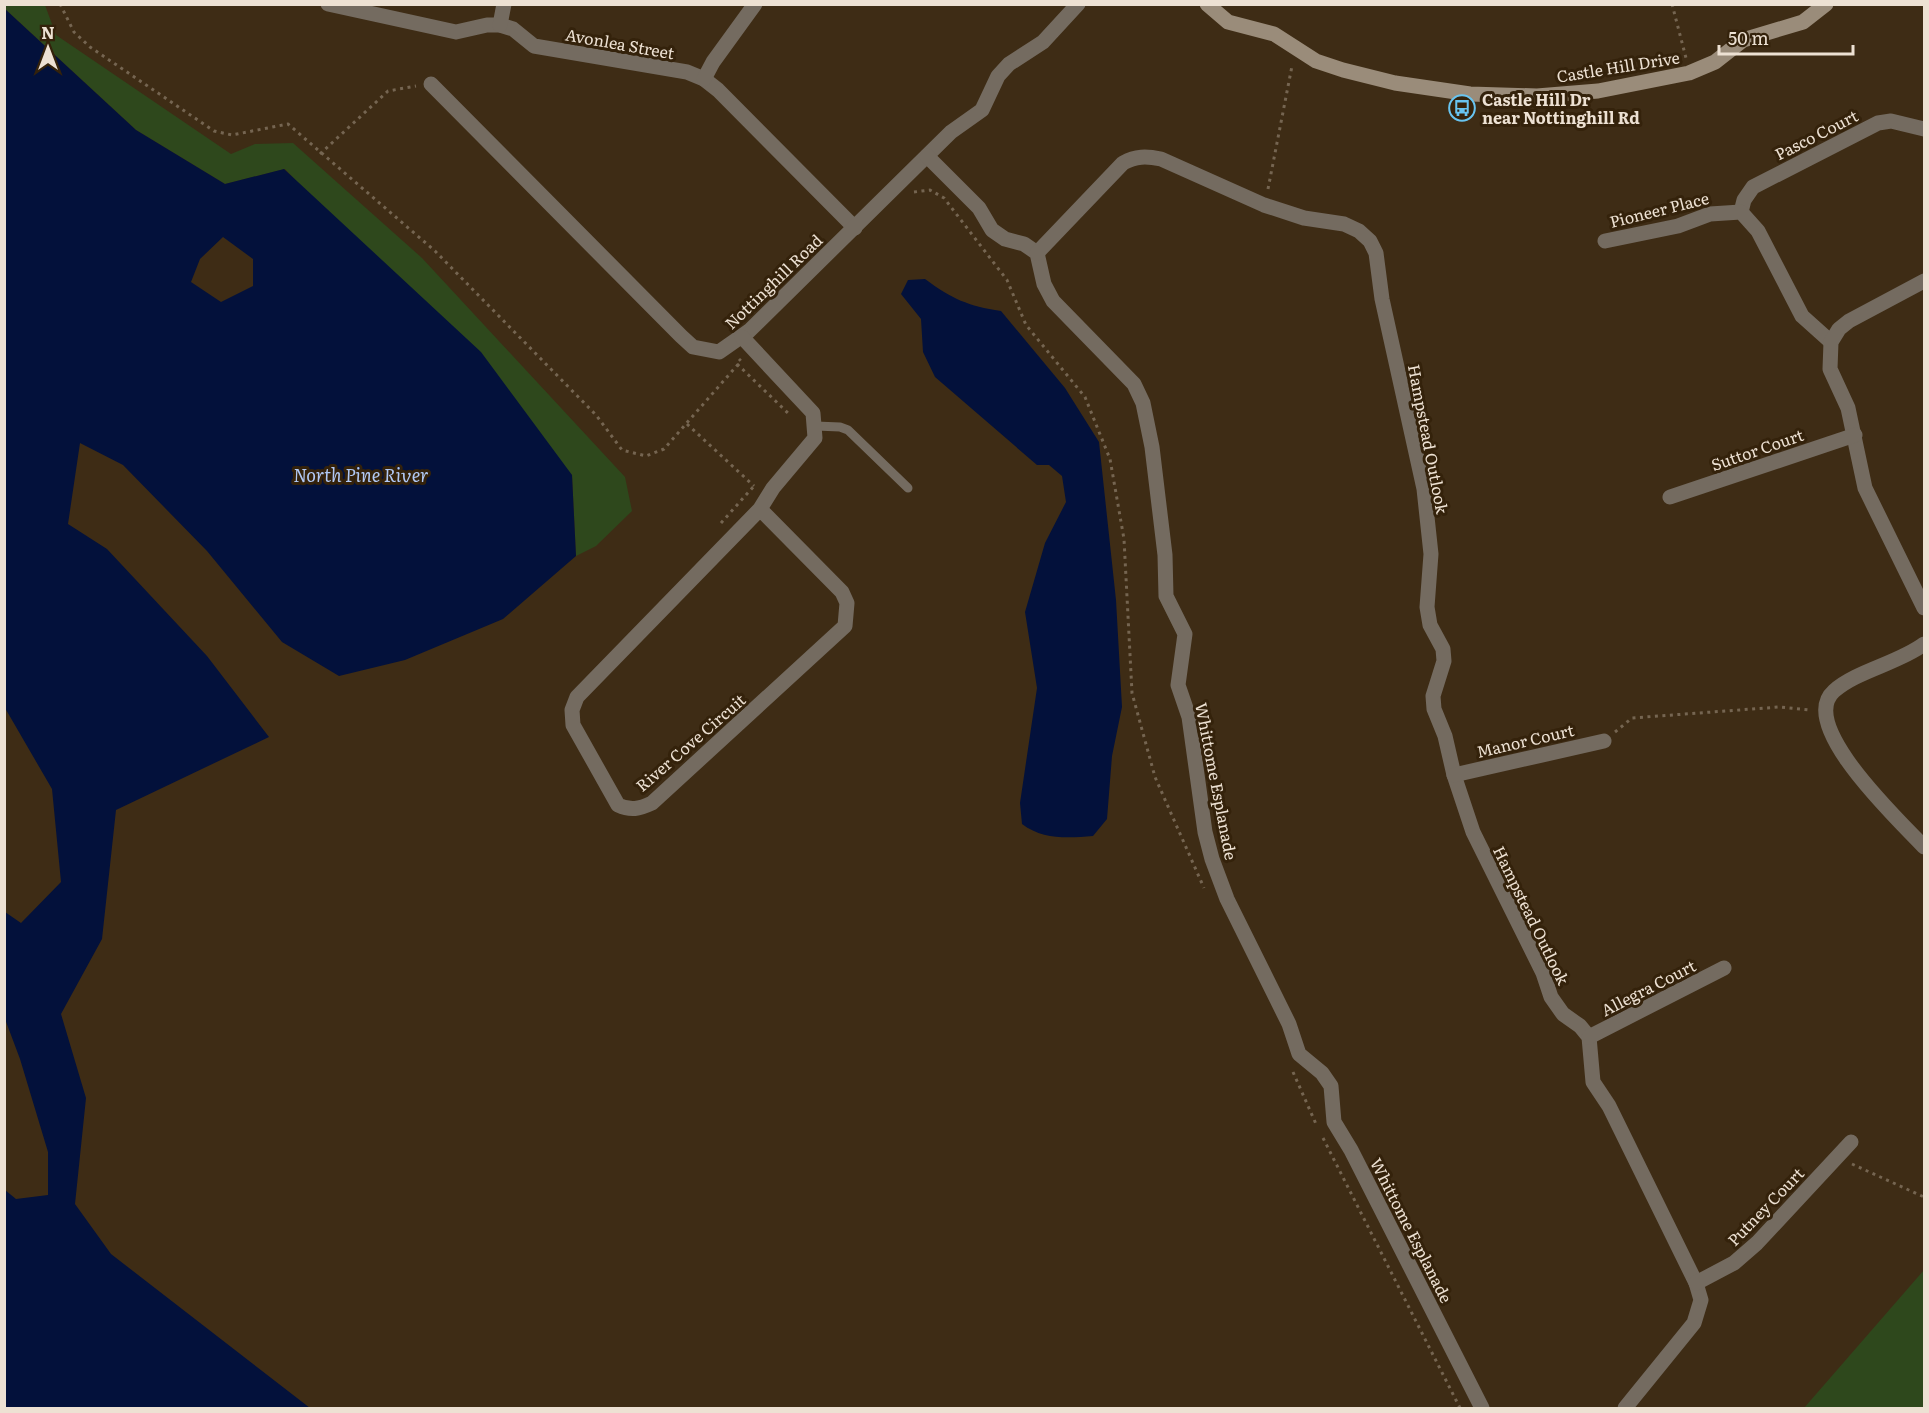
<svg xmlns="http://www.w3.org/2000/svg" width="1929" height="1413" font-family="Literata,serif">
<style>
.green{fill:#2e481c}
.water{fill:#03113b;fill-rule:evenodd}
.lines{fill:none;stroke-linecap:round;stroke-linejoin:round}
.path{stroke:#756551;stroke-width:3;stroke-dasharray:3 4.5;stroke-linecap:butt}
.lane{stroke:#746b60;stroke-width:9}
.street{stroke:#746b60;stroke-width:15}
.secondary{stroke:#9a8c7a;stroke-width:15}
.labels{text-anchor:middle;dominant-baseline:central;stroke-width:6;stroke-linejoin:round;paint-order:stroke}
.street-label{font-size:16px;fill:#ede1d3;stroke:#34220b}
.poi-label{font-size:16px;font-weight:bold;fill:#ede1d3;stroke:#34220b;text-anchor:start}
.water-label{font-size:18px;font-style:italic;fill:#b1c9f6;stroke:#34220b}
</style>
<rect width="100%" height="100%" fill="#3e2c15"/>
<g class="green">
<path d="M4,5H45L56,35L231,154L255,144L293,143L422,258L625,477L632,511L596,546L576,556L572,475L285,169L225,184L136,130L5,9Z"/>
<path d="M1924,1270V1408H1804Z"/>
</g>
<g class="water">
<path d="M5,9L136,130L225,184L284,169L481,352L572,475L576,556L503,619L405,660L339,676L282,642L207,551L123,465L80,443L68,524L107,549L207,656L269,737L116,810L102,939L61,1014L86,1098L75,1204L111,1254L310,1408H5V1190L16,1199L48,1195V1152L20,1059L5,1019V912L21,923L61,882L52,789L5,708ZM223,237L253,259V286L221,302L191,282L200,259Z"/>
<path d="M925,279C952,299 968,306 1001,311L1065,388L1099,442L1116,600L1122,707L1112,756L1107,819L1093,836C1068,838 1043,840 1022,824L1020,803L1037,688L1025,612L1045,543L1066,502L1062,476L1049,465H1037L935,377L923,352L921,319L901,294L908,280Z"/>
</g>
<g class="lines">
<g class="path">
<path d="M60,4L74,32L90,47L214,131L232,135L288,124L435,251L596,415L622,450L646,456L664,449L741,361L739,359"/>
<path d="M1672,4L1686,58"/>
<path d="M320,154L388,91L416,86"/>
<path d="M1268,189L1292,66"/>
<path d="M914,192L930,190L944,198L1007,280L1026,325L1085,397L1110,459L1124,539L1132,693L1155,777L1204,888"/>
<path d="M737,364L790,415"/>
<path d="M687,424L754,486"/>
<path d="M721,523L754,486"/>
<path d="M1615,732L1632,718L1779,707L1810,710"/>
<path d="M1293,1072L1316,1124"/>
<path d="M1323,1138L1460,1408"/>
<path d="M1852,1164L1924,1197"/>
</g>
<path class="lane" d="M816,426L840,427L848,430L908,488"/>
<g class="street">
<path d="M328,4L456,32L487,25H500L513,29L534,46L687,72L704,79L718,90L855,228"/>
<path d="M500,25L504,4"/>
<path d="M704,79L713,62L755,4"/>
<path d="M431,84L681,336L693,347L719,352L749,331L951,132L982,110L998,76L1009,64L1043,42L1078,4"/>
<path d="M927,156L979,208L992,230L1005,239L1024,244L1037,253L1044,284L1053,301L1134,384L1143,403L1152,447L1165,555L1166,596L1185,634L1178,685L1189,717L1205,832L1212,859L1227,899L1289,1024L1299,1054L1322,1073L1331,1086L1334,1122L1351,1150L1482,1408"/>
<path d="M1741,212L1744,200L1753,187L1878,123L1891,121L1924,129"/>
<path d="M1605,241L1678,226L1710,214L1741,212L1758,231L1802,316L1831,342"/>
<path d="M1037,253L1123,163C1136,156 1146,156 1161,159L1264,205L1304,218L1344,224L1359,231L1370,241L1376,253L1382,299L1424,489L1431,554L1427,607L1430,625L1443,649L1444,661L1433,696L1434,709L1445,736L1454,775L1473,832L1543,973L1551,997L1563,1014L1580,1026L1589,1037L1593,1082L1609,1106L1696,1283L1701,1300L1694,1323L1625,1408"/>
<path d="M1924,281L1849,321L1839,329L1831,342L1830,369L1848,408L1865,488L1924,608"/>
<path d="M742,337L813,413L815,438L773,488L760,509L577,697L572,710L573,725L618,805C631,811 639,809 652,803L845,626L847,603L842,592L760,509"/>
<path d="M1670,497L1855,435"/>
<path d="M1924,644C1899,663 1856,671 1834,691C1796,725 1901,822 1924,847"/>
<path d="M1454,775L1604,741"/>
<path d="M1589,1037L1724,968"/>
<path d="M1696,1283L1734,1263L1757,1243L1851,1142"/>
</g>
<path class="secondary" d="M1207,4L1228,22L1274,34L1316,61L1343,70L1395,83L1470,94L1537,96L1598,91L1689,73L1715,62L1743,40L1803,22L1826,4"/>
</g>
<defs>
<g id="bus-ring" transform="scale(1.35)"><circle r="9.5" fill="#34220b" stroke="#68c4f0" stroke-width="1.5"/><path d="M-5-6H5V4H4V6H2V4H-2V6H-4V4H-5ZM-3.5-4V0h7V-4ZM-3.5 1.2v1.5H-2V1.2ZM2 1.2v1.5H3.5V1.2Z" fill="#68c4f0"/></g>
</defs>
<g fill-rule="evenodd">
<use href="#bus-ring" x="1462" y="108"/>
</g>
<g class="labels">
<g class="street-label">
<text transform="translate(620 43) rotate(10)">Avonlea Street</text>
<text transform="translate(1618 66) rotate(-9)">Castle Hill Drive</text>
<text transform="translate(1816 134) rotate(-27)">Pasco Court</text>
<text transform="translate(1659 209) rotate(-14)">Pioneer Place</text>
<text transform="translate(773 281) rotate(-44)">Nottinghill Road</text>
<text transform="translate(1429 439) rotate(79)">Hampstead Outlook</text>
<text transform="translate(1757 449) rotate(-19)">Suttor Court</text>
<text transform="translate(1525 740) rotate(-13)">Manor Court</text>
<text transform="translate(690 742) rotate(-41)">River Cove Circuit</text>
<text transform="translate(1217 781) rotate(79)">Whittome Esplanade</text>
<text transform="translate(1532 915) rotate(64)">Hampstead Outlook</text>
<text transform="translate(1648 987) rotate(-27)">Allegra Court</text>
<text transform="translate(1765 1206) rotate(-46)">Putney Court</text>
<text transform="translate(1412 1230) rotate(63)">Whittome Esplanade</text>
</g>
<g class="poi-label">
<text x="1482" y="99">Castle Hill Dr<tspan x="1482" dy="18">near Nottinghill Rd</tspan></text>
</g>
<g class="water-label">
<text x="361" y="474">North Pine River</text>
</g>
</g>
<rect width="1929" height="1413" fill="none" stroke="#ede1d3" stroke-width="12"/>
<g transform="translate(48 48)" stroke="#34220b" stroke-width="4.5" paint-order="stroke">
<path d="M0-4.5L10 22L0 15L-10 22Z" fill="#ede1d3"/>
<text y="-9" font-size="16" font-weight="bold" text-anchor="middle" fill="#ede1d3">N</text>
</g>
<path d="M1719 45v9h134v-9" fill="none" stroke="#ede1d3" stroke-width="3"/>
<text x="1728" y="45" font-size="18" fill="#ede1d3" stroke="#34220b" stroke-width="4.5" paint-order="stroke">50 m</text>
</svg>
